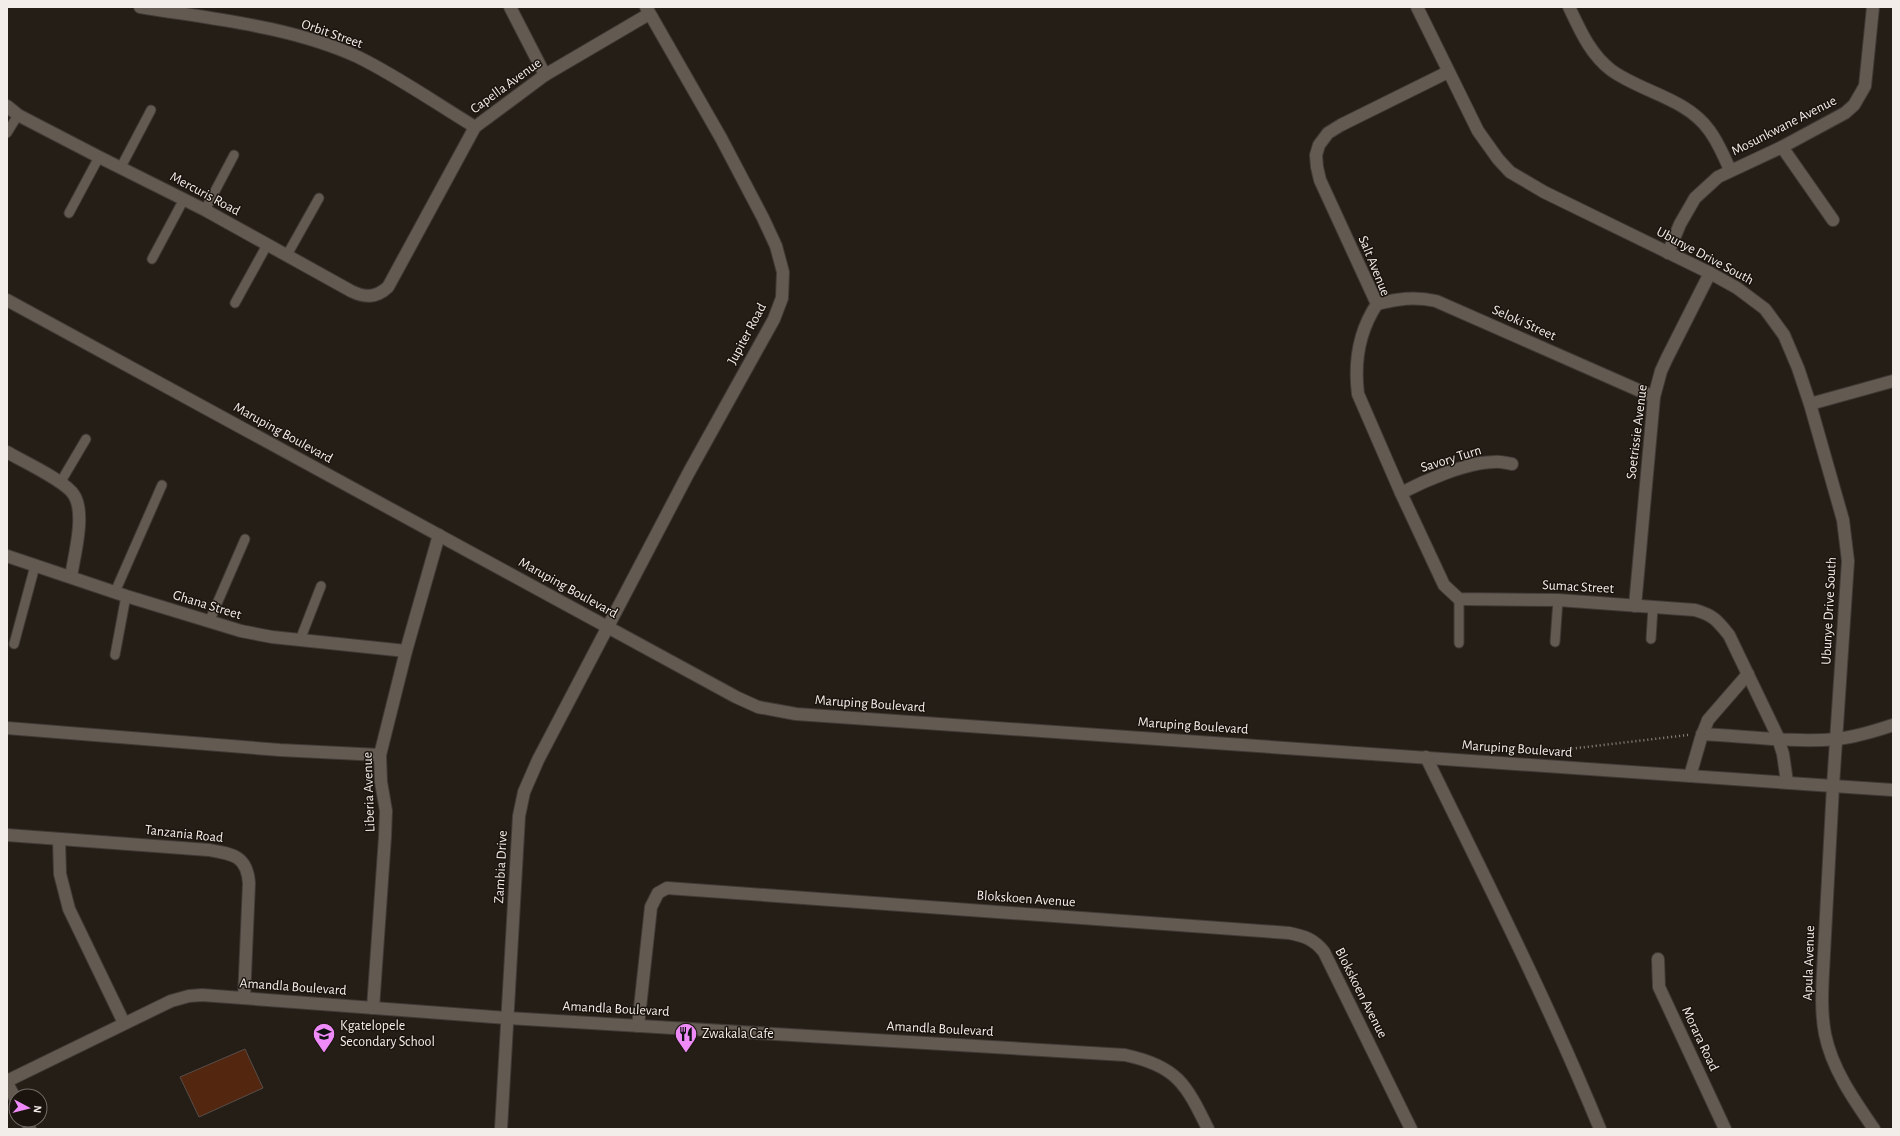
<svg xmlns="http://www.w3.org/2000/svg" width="1900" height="1136" font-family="'Alegreya Sans',sans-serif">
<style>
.building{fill:#532610;stroke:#584d49}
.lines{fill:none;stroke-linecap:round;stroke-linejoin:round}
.lane-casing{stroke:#403a36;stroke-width:11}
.street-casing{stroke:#403a36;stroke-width:14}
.secondary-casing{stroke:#403a36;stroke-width:14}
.path{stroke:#928c87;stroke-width:2.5;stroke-dasharray:1 3;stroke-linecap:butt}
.lane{stroke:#635a52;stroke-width:9}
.street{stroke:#635a52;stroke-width:12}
.secondary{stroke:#635a52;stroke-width:12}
.labels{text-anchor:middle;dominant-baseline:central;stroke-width:3;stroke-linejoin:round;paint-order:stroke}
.street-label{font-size:14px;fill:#f2ede9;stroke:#1b140e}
.poi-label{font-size:14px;fill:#f2ede9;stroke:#1b140e;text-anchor:start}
</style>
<rect width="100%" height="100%" fill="#251e17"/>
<path class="building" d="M245,1049L263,1088L199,1117L180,1077Z"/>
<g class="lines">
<g class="lane-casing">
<g id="lane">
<path d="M7,133L18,115"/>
<path d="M121,167L151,110"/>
<path d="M205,210L234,155"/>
<path d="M69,213L99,157"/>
<path d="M287,255L319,198"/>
<path d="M152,259L184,199"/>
<path d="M235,303L267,245"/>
<path d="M60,483L86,439"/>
<path d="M115,592L162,485"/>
<path d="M1459,599V643"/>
<path d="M209,622L245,539"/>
<path d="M1651,639L1653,607"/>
<path d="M300,640L321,586"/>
<path d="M1555,642L1558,600"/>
<path d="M14,644L35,566"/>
<path d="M115,655L126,596"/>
</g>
</g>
<g class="street-casing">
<g id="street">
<path d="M140,7C212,19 290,26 358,57C397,76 437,104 475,127"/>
<path d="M510,7L545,75"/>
<path d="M1569,7C1580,30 1590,54 1611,70C1641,92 1686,98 1709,130C1718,142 1724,156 1730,170"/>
<path d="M7,106L18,115L99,157L205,210L351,291C365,298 376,298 388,287L475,127L545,75L649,14"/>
<path d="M1782,147L1833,220"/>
<path d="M1668,253L1680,224L1695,198L1718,177L1782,147L1845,113L1854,105L1865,86L1873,7"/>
<path d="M7,300L736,697L758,707L796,714L1833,786L1823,972C1822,992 1821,1013 1825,1034C1832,1069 1854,1100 1874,1129"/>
<path d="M1377,304C1359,331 1354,362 1358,394L1401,493L1444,585L1459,599L1558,600L1695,610C1713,615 1717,620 1729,635L1777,735L1783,754L1787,782"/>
<path d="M1377,304L1320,180L1317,167L1316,155L1319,145L1328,133L1341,125L1448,72"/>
<path d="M1377,304C1397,299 1414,296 1436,301L1654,397"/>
<path d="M1810,404L1893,381"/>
<path d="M7,452C22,461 66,481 74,495C86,514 74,556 71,577"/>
<path d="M1401,493C1424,481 1467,462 1494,462C1499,461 1506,463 1512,464"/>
<path d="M7,556L126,596L241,631L272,637L406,651"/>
<path d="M1635,606L1654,397L1661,371L1667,358L1710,273"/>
<path d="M7,728L280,750L380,755"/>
<path d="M1702,734C1745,736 1795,743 1837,739C1856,737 1875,731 1893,725"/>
<path d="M1426,757C1486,880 1548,1002 1600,1129"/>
<path d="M1690,776L1701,738L1708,720L1748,674"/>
<path d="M7,835L209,850C233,854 247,856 249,883L244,998"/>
<path d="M59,839L60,874L69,909L124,1023"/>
<path d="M1658,959L1659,987L1725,1129"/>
<path d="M373,1008L385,837L386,811L381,782L380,755L406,651L439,535"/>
<path d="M638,1026L651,907L658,893L667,888L1289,933C1304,936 1314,939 1324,952L1411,1129"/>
<path d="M7,1081L171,1001L189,996L202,995L507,1018L1125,1055C1177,1066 1186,1084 1208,1129"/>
<path d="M7,1083L16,1100"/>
<path d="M26,1120L30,1129"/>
<path d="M501,1129L519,816L524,792L538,760L689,472L774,319L782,298L783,272L776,246L763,218L721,138L646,7"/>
</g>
</g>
<g class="secondary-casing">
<path id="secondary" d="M1417,7L1478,131L1498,159L1510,172L1544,192L1710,273L1737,288L1765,309L1784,335L1798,368L1810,404L1843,520L1848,561L1833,786L1893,790"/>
</g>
<path class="path" d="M1552,751L1688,735"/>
<use href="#lane" class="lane"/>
<use href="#street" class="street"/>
<use href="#secondary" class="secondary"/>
</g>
<defs>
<g id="school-pin" transform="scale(1.15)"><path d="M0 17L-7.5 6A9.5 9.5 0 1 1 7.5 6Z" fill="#ee8bf8" stroke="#1b140e"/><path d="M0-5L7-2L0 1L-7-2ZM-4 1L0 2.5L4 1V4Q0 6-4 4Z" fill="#111"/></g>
<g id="restaurant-pin" transform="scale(1.15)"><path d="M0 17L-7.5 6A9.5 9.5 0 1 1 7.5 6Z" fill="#ee8bf8" stroke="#1b140e"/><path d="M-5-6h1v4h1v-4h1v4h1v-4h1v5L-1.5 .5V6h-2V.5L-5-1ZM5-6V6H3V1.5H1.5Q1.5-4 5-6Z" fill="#111"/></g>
</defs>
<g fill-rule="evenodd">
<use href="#school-pin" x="324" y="1034"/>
<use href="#restaurant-pin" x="686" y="1034"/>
</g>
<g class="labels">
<g class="street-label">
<text transform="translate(332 34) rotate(19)">Orbit Street</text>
<text transform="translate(506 86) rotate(-36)">Capella Avenue</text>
<text transform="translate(1784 126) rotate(-27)">Mosunkwane Avenue</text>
<text transform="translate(205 194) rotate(28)">Mercuris Road</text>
<text transform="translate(1705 256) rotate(28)">Ubunye Drive South</text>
<text transform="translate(1374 266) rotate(68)">Salt Avenue</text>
<text transform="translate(1524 323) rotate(24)">Seloki Street</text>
<text transform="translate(747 334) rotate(-62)">Jupiter Road</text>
<text transform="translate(1637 432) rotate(-83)">Soetrissie Avenue</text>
<text transform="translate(283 433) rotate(29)">Maruping Boulevard</text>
<text transform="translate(1451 459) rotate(-17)">Savory Turn</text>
<text transform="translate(1578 587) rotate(3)">Sumac Street</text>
<text transform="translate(568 588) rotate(29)">Maruping Boulevard</text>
<text transform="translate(207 605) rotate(17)">Ghana Street</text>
<text transform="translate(1829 611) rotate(-87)">Ubunye Drive South</text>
<text transform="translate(870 704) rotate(4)">Maruping Boulevard</text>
<text transform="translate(1193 726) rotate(4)">Maruping Boulevard</text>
<text transform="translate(1517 749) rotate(4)">Maruping Boulevard</text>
<text transform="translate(369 792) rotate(-92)">Liberia Avenue</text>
<text transform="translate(184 834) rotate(6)">Tanzania Road</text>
<text transform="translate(501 867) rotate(-87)">Zambia Drive</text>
<text transform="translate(1026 899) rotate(4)">Blokskoen Avenue</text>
<text transform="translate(1809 963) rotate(-88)">Apula Avenue</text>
<text transform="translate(293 987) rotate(4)">Amandla Boulevard</text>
<text transform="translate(1361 993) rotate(63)">Blokskoen Avenue</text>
<text transform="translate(616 1009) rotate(3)">Amandla Boulevard</text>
<text transform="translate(940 1029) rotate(3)">Amandla Boulevard</text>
<text transform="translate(1700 1039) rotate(65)">Morara Road</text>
</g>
<g class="poi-label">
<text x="340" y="1026">Kgatelopele<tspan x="340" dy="16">Secondary School</tspan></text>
<text x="702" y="1034">Zwakala Cafe</text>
</g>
</g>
<rect width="1900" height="1136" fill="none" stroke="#f2ede9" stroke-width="16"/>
<g transform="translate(28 1108) rotate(97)"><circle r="19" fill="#1b140e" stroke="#716b66"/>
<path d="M0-3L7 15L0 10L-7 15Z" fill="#ee8bf8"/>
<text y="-6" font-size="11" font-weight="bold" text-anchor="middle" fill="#f2ede9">N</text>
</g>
</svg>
